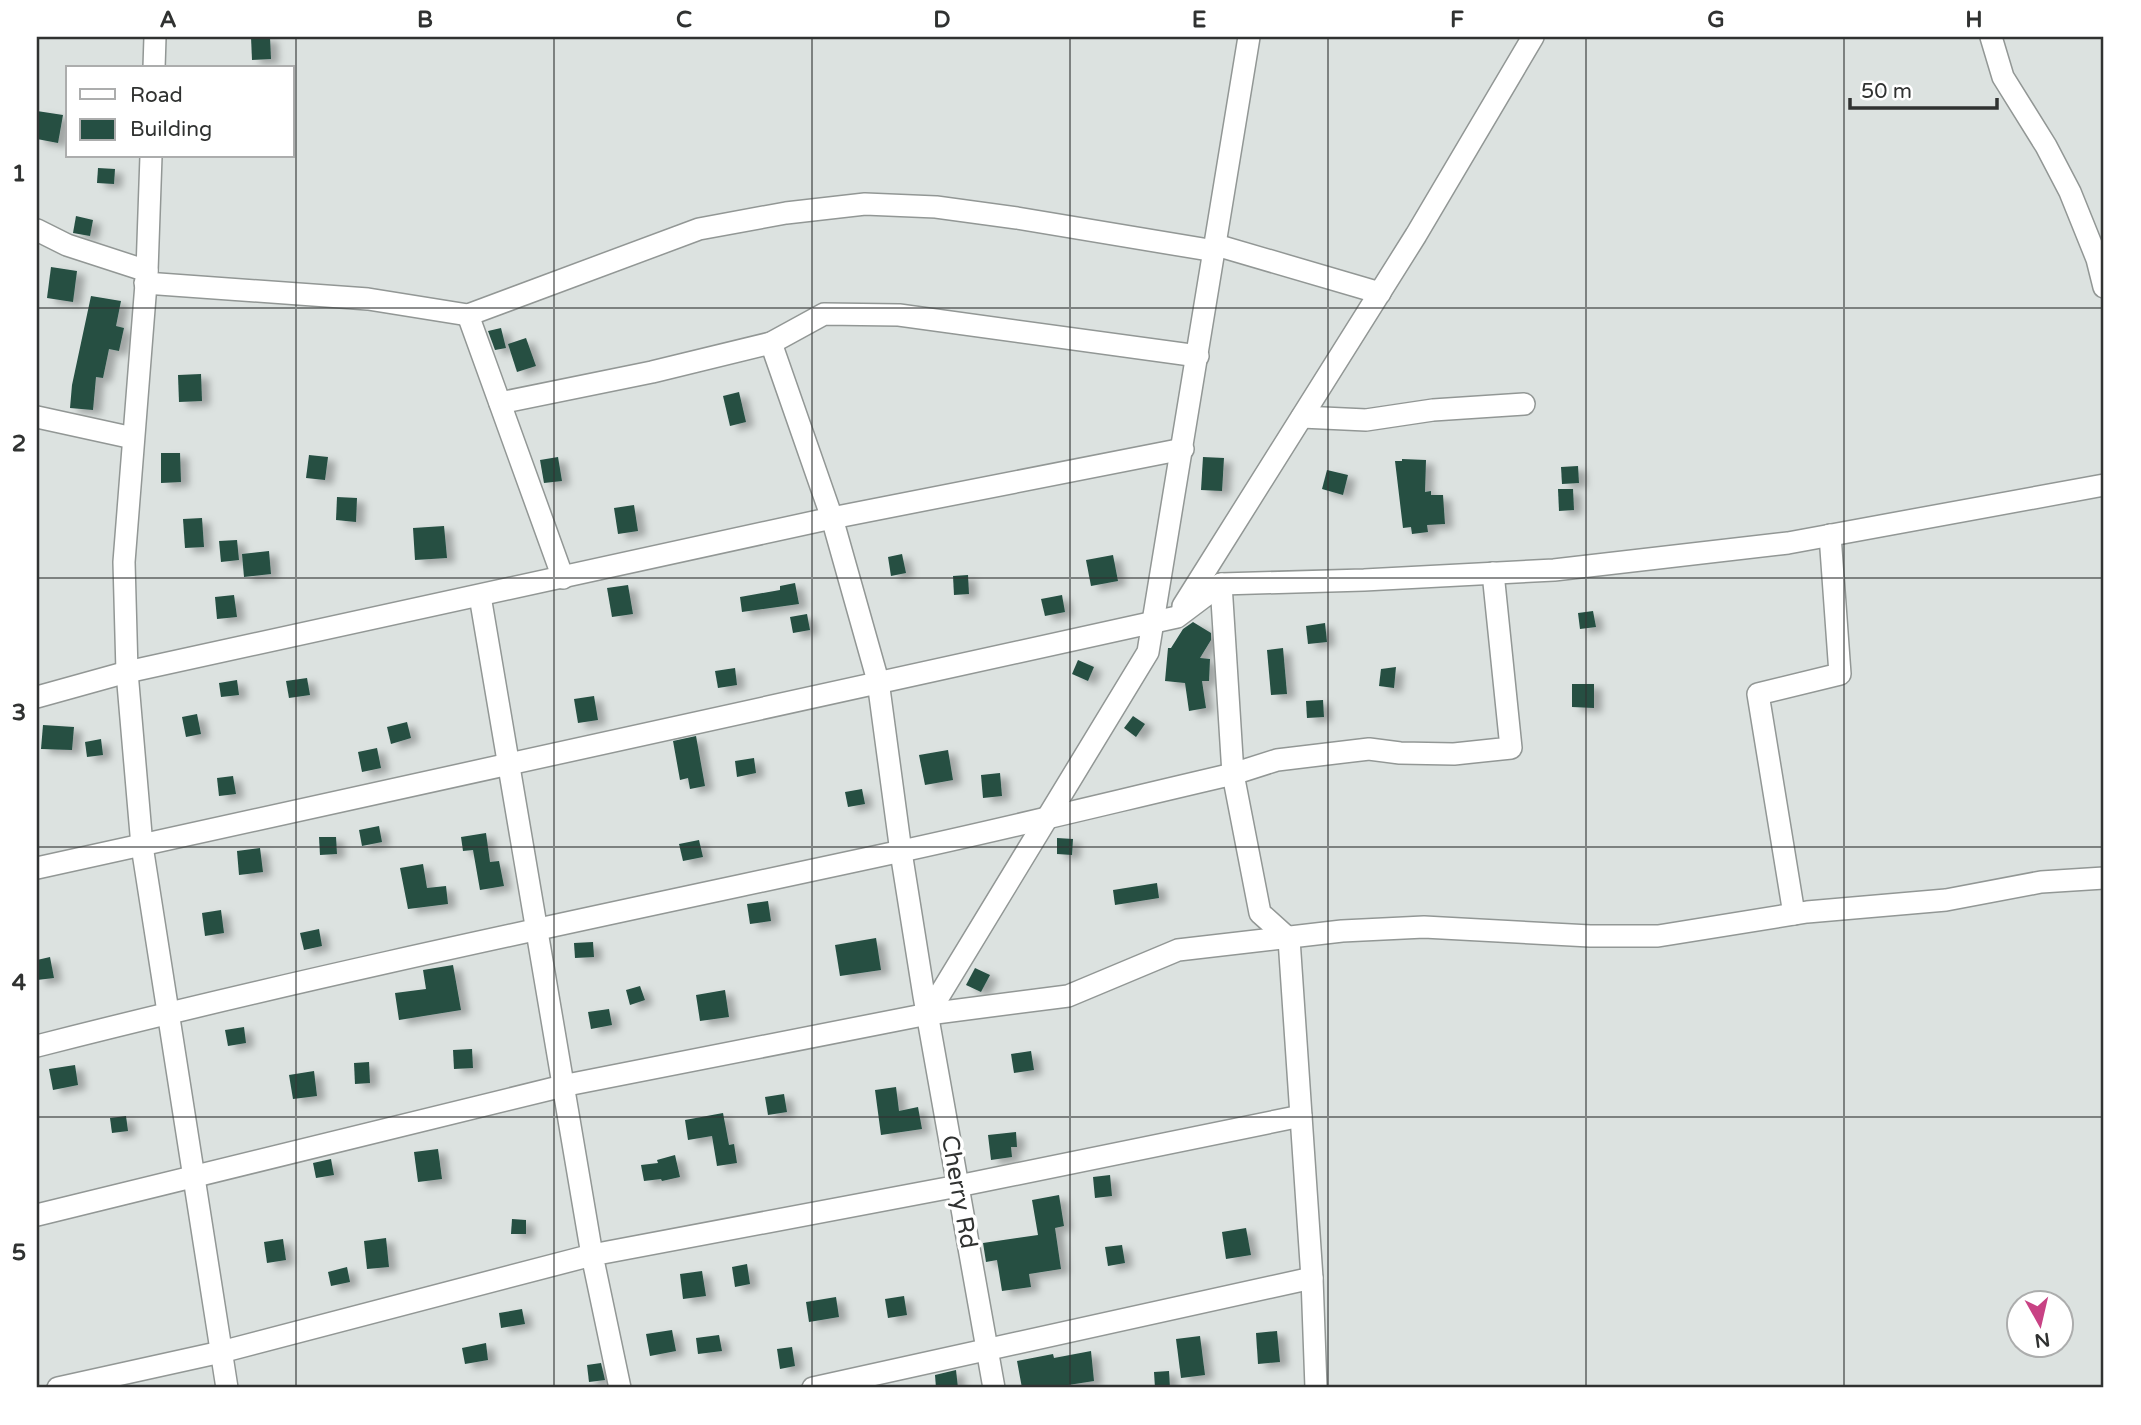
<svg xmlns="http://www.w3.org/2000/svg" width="2141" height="1425" font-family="'Varela Round',sans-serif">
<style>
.building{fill:#254f43;filter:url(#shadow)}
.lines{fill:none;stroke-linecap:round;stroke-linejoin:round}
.street-casing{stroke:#929795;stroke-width:24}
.street{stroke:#fff;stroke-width:21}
.grid{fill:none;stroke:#303231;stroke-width:2;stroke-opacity:0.55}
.labels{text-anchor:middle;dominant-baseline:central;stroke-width:7;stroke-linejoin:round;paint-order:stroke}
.street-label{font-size:24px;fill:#303231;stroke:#fff}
.neatline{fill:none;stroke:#303231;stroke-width:2.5}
.grid-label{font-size:23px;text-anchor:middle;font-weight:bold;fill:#303231}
</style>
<defs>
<filter id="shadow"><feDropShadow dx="8" dy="4.5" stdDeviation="3.5" flood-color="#0004"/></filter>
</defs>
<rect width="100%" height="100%" fill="#dce2e0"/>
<g class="building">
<path d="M251,37H270L271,59L252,60Z"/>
<path d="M37,111L63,115L58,143L37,139Z"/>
<path d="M98,168L115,169L114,184L97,183Z"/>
<path d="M76,216L93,220L90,236L73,233Z"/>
<path d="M51,267L77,271L73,302L47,298Z"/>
<path d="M91,296L121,301L116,326L124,328L119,351L109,349L103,378L96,377L93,410L70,408L72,385Z"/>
<path d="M501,328L506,348L495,350L488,331Z"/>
<path d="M526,338L536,366L517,372L508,344Z"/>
<path d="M201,374L202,401L179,402L178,375Z"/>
<path d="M739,392L746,422L730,426L723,396Z"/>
<path d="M161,453H180L181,482L161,483Z"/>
<path d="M309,455L328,457L325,480L306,478Z"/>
<path d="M558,457L562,481L544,483L540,460Z"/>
<path d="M1203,457L1224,458L1222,491L1201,490Z"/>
<path d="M1402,459L1426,460L1425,492L1431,491V495H1443L1445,524L1427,525L1428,532L1412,534L1411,527L1403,528L1395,461H1402Z"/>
<path d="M1578,466L1579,483L1562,484L1561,467Z"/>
<path d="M1327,470L1348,475L1343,495L1322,489Z"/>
<path d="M1558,489H1573L1574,510L1559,511Z"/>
<path d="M337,497L357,498L356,522L336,520Z"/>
<path d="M634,505L638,531L618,534L614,508Z"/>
<path d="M202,518L204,547L185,548L183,519Z"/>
<path d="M444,526L447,558L415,560L413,528Z"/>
<path d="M237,540L239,560L221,562L219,541Z"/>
<path d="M269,551L271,574L244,577L242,554Z"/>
<path d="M902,554L906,573L891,576L888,557Z"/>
<path d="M1113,555L1118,581L1091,586L1086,560Z"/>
<path d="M968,575L969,594L954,595L953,576Z"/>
<path d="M795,583L799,604L742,612L740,597L780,590V586Z"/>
<path d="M628,585L633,614L612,617L607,588Z"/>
<path d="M234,595L237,617L217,619L215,597Z"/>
<path d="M1062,595L1065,612L1045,616L1041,599Z"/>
<path d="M1593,611L1596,627L1580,629L1578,613Z"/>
<path d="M807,614L810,630L793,633L790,617Z"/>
<path d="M1193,622L1211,633V640L1200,658L1210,659L1209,681H1202L1206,708L1189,711L1185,683L1165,681L1168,648H1171L1183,629Z"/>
<path d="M1325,623L1327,642L1308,644L1306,626Z"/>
<path d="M1283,648L1287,694L1271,695L1267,650Z"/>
<path d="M1078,660L1094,667L1088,681L1072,674Z"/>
<path d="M1396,667L1394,688L1379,686L1381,669Z"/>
<path d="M735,668L737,685L718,688L715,671Z"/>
<path d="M307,678L310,695L289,698L286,681Z"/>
<path d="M237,680L239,695L221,697L219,683Z"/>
<path d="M1572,684H1594V708L1572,707Z"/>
<path d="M594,696L598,720L578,723L574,699Z"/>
<path d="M1323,700L1324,717L1307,718L1306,701Z"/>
<path d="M197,714L201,734L186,737L182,717Z"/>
<path d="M1133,716L1145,724L1136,737L1124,728Z"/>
<path d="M407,722L411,738L391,744L387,727Z"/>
<path d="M43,725L74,727L72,750L41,749Z"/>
<path d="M696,736L705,786L690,789L688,778L680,780L673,741Z"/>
<path d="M101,739L103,755L87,757L85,742Z"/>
<path d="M377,748L381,768L362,772L358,752Z"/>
<path d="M948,750L953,780L925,785L919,755Z"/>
<path d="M754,758L756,773L737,777L735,761Z"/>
<path d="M1000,773L1002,796L983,798L981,775Z"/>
<path d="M233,776L236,794L219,796L217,778Z"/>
<path d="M862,789L865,804L848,807L845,792Z"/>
<path d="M379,826L382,842L362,846L359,830Z"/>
<path d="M486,833L490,862L499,861L504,886L480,890L473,850L463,851L461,837Z"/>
<path d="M319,837H336L337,854L320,855Z"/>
<path d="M1057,838L1073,839L1072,855L1057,854Z"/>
<path d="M699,840L703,857L683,861L679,844Z"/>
<path d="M260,848L263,872L239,875L237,851Z"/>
<path d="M423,864L427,888L446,886L448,904L408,909L400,868Z"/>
<path d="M1157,883L1159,898L1115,905L1113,890Z"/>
<path d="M768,901L771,921L750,924L747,904Z"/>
<path d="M221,910L224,933L205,936L202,913Z"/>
<path d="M319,929L322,946L304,950L300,933Z"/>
<path d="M876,938L881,970L840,976L835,945Z"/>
<path d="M593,942L594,957L575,958L574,943Z"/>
<path d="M50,957L54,978L37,980V960Z"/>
<path d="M453,965L461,1010L399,1020L395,993L426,989L423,970Z"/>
<path d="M975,968L990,975L981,992L966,985Z"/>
<path d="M640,986L645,1000L630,1005L626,990Z"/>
<path d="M725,990L729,1017L700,1021L696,995Z"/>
<path d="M609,1009L612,1025L591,1029L588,1012Z"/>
<path d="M244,1027L246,1043L228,1046L225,1030Z"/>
<path d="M472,1049L473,1068L454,1069L453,1050Z"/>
<path d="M1031,1051L1034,1070L1014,1073L1011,1054Z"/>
<path d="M369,1062L370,1083L355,1084L354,1063Z"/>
<path d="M75,1065L78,1085L53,1090L49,1069Z"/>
<path d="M314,1071L317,1096L293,1099L289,1075Z"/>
<path d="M896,1087L899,1111L918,1107L922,1129L881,1135L875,1090Z"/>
<path d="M784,1094L787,1112L768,1115L765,1097Z"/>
<path d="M723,1113L729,1145L734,1144L737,1163L717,1166L712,1136L688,1140L685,1120Z"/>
<path d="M126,1116L128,1131L112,1133L110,1118Z"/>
<path d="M1016,1132L1017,1147H1011L1012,1157L991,1160L988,1135Z"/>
<path d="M438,1149L442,1179L418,1182L414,1152Z"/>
<path d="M675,1155L680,1177L662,1181L661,1179L644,1181L641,1165L658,1163L657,1160Z"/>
<path d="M331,1159L334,1175L316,1178L313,1163Z"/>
<path d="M1110,1175L1112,1196L1095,1198L1093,1177Z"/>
<path d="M1059,1195L1064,1226L1055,1228L1061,1269L1029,1274L1031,1287L1002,1291L997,1260L986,1262L983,1243L1038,1235L1032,1200Z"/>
<path d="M512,1219L526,1220V1234H511Z"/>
<path d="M1246,1228L1251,1255L1226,1259L1222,1232Z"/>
<path d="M386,1238L389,1267L367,1269L364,1241Z"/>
<path d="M283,1239L286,1260L267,1263L264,1242Z"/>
<path d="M1122,1245L1125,1263L1108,1266L1105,1247Z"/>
<path d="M747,1264L750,1284L735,1287L732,1267Z"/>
<path d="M347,1267L350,1282L331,1286L328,1272Z"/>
<path d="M702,1271L706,1296L683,1299L680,1274Z"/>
<path d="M904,1296L907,1315L888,1318L885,1299Z"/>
<path d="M836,1297L839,1317L809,1322L806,1302Z"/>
<path d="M522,1309L525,1324L501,1328L499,1313Z"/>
<path d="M672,1330L676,1351L650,1356L646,1334Z"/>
<path d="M1277,1331L1280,1362L1258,1364L1256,1333Z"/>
<path d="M719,1335L722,1351L698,1354L696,1338Z"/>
<path d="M1200,1336L1205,1375L1181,1378L1176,1339Z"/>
<path d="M486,1343L488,1360L465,1364L462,1348Z"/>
<path d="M792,1347L795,1366L780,1369L777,1349Z"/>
<path d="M1091,1351L1094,1381L1049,1388H1022L1017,1361L1053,1354L1054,1358Z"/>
<path d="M601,1363L605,1380L589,1382L587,1365Z"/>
<path d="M956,1370L958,1388H936L935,1375Z"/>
<path d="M1169,1371L1170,1388H1155L1154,1372Z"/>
</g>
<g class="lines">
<g class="street-casing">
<g id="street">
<path d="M1991,37L2003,77L2046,146L2070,192L2097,259L2104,287"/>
<path d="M154,68L155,37"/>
<path d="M151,156L147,271L124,562L127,672L142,846L227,1388"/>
<path d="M37,230L67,245L147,271"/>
<path d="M1216,245L1380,293"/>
<path d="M145,283L368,299L468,315L699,229L786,213L865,204L936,207L1017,218L1215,251"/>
<path d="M468,315L563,578"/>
<path d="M771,343L832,518L878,681L901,852L924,996L994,1388"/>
<path d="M500,403L652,372L771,343L824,314L899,315L1198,356"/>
<path d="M37,417L133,438"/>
<path d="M1302,417L1366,420L1433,410L1524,404"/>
<path d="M1221,584L1364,580L1554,570L1788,543L2104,485"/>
<path d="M1183,606L1416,235L1533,37"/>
<path d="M37,697L127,672L832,518L1183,449"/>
<path d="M37,868L1177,617L1221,584L1233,774L1277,760L1369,749L1400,753L1454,754L1511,748L1493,573"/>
<path d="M1794,914L1758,694L1840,674L1830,535"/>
<path d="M928,1014L1148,652L1249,37"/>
<path d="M37,1046C322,973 610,914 897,852C1009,828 1121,800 1233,774L1260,913L1289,939L1312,1278L1316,1388"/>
<path d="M37,1215L567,1085L928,1014L1068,996L1178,950L1342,931L1424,927L1590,936H1658L1807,912L1946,900L2041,882L2104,878"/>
<path d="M58,1388L221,1352L592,1255L480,596"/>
<path d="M620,1388L592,1255L958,1186L1301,1116"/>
<path d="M813,1388L1312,1278"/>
</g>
</g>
<use href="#street" class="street"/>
</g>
<path class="grid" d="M296,37V1388M554,37V1388M812,37V1388M1070,37V1388M1328,37V1388M1586,37V1388M1844,37V1388M37,308H2104M37,578H2104M37,847H2104M37,1117H2104"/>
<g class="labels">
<g class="street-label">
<text transform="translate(959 1192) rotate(80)">Cherry Rd</text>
</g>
</g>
<rect width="2141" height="1425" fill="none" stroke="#ffffff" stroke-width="77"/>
<rect x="66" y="66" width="228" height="91" fill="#ffffff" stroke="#acadad" stroke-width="2"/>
<rect x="80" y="89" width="35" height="10" fill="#ffffff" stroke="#acadad" stroke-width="2"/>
<text x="130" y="102" font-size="21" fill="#303231">Road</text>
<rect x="80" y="119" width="35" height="21" fill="#254f43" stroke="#acadad" stroke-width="2"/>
<text x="130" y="136" font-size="21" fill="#303231">Building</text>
<g transform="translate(2040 1324) rotate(172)"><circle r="33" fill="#ffffff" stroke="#acadad" stroke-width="2"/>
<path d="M0-5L12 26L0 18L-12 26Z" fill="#c84284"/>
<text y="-10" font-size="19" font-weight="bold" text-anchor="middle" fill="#303231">N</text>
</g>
<path d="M1850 98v10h147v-10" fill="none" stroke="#303231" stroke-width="3.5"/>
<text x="1861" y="98" font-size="21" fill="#303231" stroke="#ffffff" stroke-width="5" paint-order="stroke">50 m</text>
<rect x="38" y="38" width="2064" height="1348" class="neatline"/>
<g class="grid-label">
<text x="168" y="27">A</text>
<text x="425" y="27">B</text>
<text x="684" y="27">C</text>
<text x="942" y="27">D</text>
<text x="1199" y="27">E</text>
<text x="1457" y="27">F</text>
<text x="1716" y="27">G</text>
<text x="1974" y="27">H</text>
<text x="19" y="181">1</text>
<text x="19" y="451">2</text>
<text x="19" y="720">3</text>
<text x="19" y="990">4</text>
<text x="19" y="1260">5</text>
</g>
</svg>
